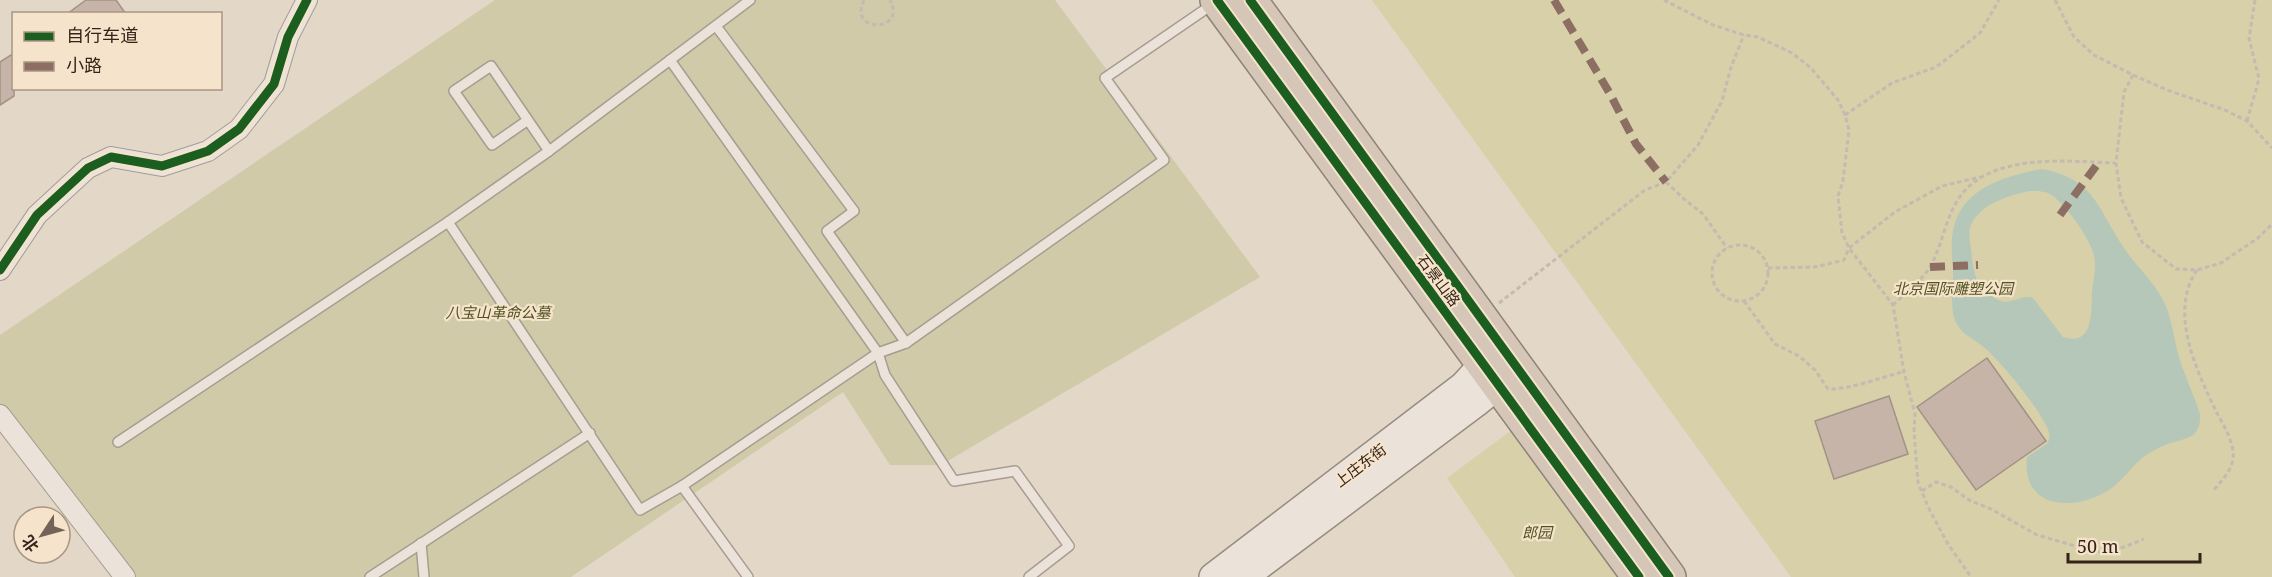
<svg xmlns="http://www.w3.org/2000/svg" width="2272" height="577" font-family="'Noto Serif','Noto Sans SC',serif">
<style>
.green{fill:#d7d0a8}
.cemetery{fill:#d0caa9}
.water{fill:#b4c7b8;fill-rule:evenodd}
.building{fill:#c7b4a8;stroke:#a39287;stroke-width:1.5}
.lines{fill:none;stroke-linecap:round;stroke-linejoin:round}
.lane-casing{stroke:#a89c91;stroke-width:12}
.street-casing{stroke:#a89c91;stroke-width:22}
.secondary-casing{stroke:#978c81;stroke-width:30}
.highway-casing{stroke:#8d8278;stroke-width:36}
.path{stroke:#c3bab1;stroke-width:3;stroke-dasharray:4.5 3;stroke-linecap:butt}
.lane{stroke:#ebe3da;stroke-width:9}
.street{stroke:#ebe3da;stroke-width:20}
.secondary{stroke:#ebe3da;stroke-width:27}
.highway{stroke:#d6c6b8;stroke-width:33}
.quiet{stroke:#8d6e63;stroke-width:8;stroke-dasharray:15 8;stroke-linecap:butt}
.cycleway-casing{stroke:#f6e3cb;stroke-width:13}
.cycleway{stroke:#1b5e20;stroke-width:9}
.labels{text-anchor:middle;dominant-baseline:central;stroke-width:4.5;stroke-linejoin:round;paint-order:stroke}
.street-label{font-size:15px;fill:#35231a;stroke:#f6e3cb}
.park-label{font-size:15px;font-style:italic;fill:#4e5320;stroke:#f6e3cb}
</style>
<rect width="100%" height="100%" fill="#e3d7c7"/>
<g class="green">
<path d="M1372,0H2272V577H1791Z"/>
<path d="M1516,427L1622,577H1515L1447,478Z"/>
</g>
<path class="cemetery" d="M495,0H1055L1260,277L941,465H890L843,392L571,577H125L0,415V335Z"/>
<path class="water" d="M2042,169C2095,179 2098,209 2124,248C2137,268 2155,282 2165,304C2172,320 2174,340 2179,357C2185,377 2194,395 2200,414C2200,422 2200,429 2193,435C2184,441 2172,441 2163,446C2157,448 2152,452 2146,455C2134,463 2125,478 2113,487C2080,512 2021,512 2027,457L2048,443C2049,439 2050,437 2049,433C2046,416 2001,362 1986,349C1978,341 1964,336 1958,326C1949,313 1953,291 1953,276C1953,264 1951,251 1952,239C1956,190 2001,177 2042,169ZM2030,191C2036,191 2042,191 2048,193C2064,201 2091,239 2094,256C2097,267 2093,281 2092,293C2091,312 2094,347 2063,337L2033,298C2022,294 2012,305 2001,301C1976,292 1973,272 1971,249C1970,242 1968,232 1971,225C1980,204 2009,195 2030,191Z"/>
<g class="building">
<path d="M86,0H116L126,14H67Z"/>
<path d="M14,53V96L0,105V62Z"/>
<path d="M1987,358L2046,441L1976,490L1917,407Z"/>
<path d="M1889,396L1908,454L1834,479L1815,421Z"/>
</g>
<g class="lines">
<g class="lane-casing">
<g id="lane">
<path d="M670,60L878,353L906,343L827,231L854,211L716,26"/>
<path d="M528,120L492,145L454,91L491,66L549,151"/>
<path d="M448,222L640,510L682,486L748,577"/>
<path d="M906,343L1164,160L1105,78L1213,4"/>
<path d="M118,442L448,222L549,151L750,0"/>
<path d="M682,486L878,353L885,375L954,481L1015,471L1069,546L1029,577"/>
<path d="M421,543L424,577"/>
<path d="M370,577L590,433"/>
</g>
</g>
<g class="street-casing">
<g id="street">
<path d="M0,270L37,215L88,168L111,157L162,166L208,151L239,129L274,84L288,37L307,0"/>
<path d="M0,415L125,577"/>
</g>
</g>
<g class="secondary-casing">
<g id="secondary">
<path d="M1213,577L1463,386L1484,363L1498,352"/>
<path d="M1244,577L1476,403L1513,373"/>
</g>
</g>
<g class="highway-casing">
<g id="highway">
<path d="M1217,0L1639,577"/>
<path d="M1250,0L1669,577"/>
</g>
</g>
<g class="path">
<path d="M864,0C847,34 908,32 890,0"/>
<path d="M1664,0L1713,25L1744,35L1758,37L1792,53L1811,68L1838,100L1845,115L1849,130L1843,181L1838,196L1842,233L1849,248L1893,305L1904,372L1915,414L1914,431L1918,483L1930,511L1948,544L1971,577"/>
<path d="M2055,0L2074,37L2094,55L2133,75L2167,90L2225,110L2247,121L2272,148"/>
<path d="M2133,75L2124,92L2116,163L2121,198L2142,242L2176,269L2197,270L2221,263L2258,238L2272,224"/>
<path d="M1845,115L1892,83L1936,67L1948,58L1980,33L1999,0"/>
<path d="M2247,121L2259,79L2249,38L2255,0"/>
<path d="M1666,182L1684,199L1703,214L1727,248"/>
<circle cx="1740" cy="273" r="28"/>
<path d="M1768,268L1815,267L1844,260L1849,248L1895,212L1942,186L1980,177"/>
<path d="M2197,270C2168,312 2197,372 2217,413C2223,424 2232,439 2233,452C2235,468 2222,480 2213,491"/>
<path d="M1744,301L1775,344L1799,356L1815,370L1828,389C1853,389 1878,378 1903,372"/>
<path d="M1499,303L1645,190L1666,182L1698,145L1722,101L1731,67L1744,35"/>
<path d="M1893,305C1904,294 1925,278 1931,265C1942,245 1945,221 1957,201C1987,152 2065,161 2115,163"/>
<path d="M1922,491L1936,482L1951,487L1969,500L1991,509L2037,535L2075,546L2101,552L2124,547L2144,539"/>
</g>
<use href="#lane" class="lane"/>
<use href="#street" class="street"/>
<use href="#secondary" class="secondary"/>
<use href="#highway" class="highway"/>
<g class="quiet">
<path d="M1554,0L1609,92L1636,144L1666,182"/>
<path d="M2060,215L2099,162"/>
<path d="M1930,267L1978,265"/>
</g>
<g class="cycleway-casing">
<g id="cycleway">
<path d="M1217,0L1639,577"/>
<path d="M1250,0L1669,577"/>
<path d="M0,270L37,215L88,168L111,157L162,166L208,151L239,129L274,84L288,37L307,0"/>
</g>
</g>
<use href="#cycleway" class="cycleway"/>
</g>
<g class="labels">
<g class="street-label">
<text transform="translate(1439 280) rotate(53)">石景山路</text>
<text transform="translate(1360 465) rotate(-37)">上庄东街</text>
</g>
<g class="park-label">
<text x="1953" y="288">北京国际雕塑公园</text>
<text x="498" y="312">八宝山革命公墓</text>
<text x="1537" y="532">郎园</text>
</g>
</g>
<rect x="12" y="12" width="210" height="78" fill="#f6e3cb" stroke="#a99684" stroke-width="1.5"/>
<rect x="24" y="32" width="30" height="9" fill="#1b5e20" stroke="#a99684" stroke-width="1.5"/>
<text x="66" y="42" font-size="18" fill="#35231a">自行车道</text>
<rect x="24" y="62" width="30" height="9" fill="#8d6e63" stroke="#a99684" stroke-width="1.5"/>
<text x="66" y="72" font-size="18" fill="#35231a">小路</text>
<g transform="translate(42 535) rotate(234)"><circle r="28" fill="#f6e3cb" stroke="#a99684" stroke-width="1.5"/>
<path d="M0-4.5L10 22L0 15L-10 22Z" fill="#726257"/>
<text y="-9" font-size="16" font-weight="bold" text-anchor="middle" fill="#35231a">北</text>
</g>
<path d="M2068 553v9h132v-9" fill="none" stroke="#35231a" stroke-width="3"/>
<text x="2077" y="553" font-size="18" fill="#35231a" stroke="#f6e3cb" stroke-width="4.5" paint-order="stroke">50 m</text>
</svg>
